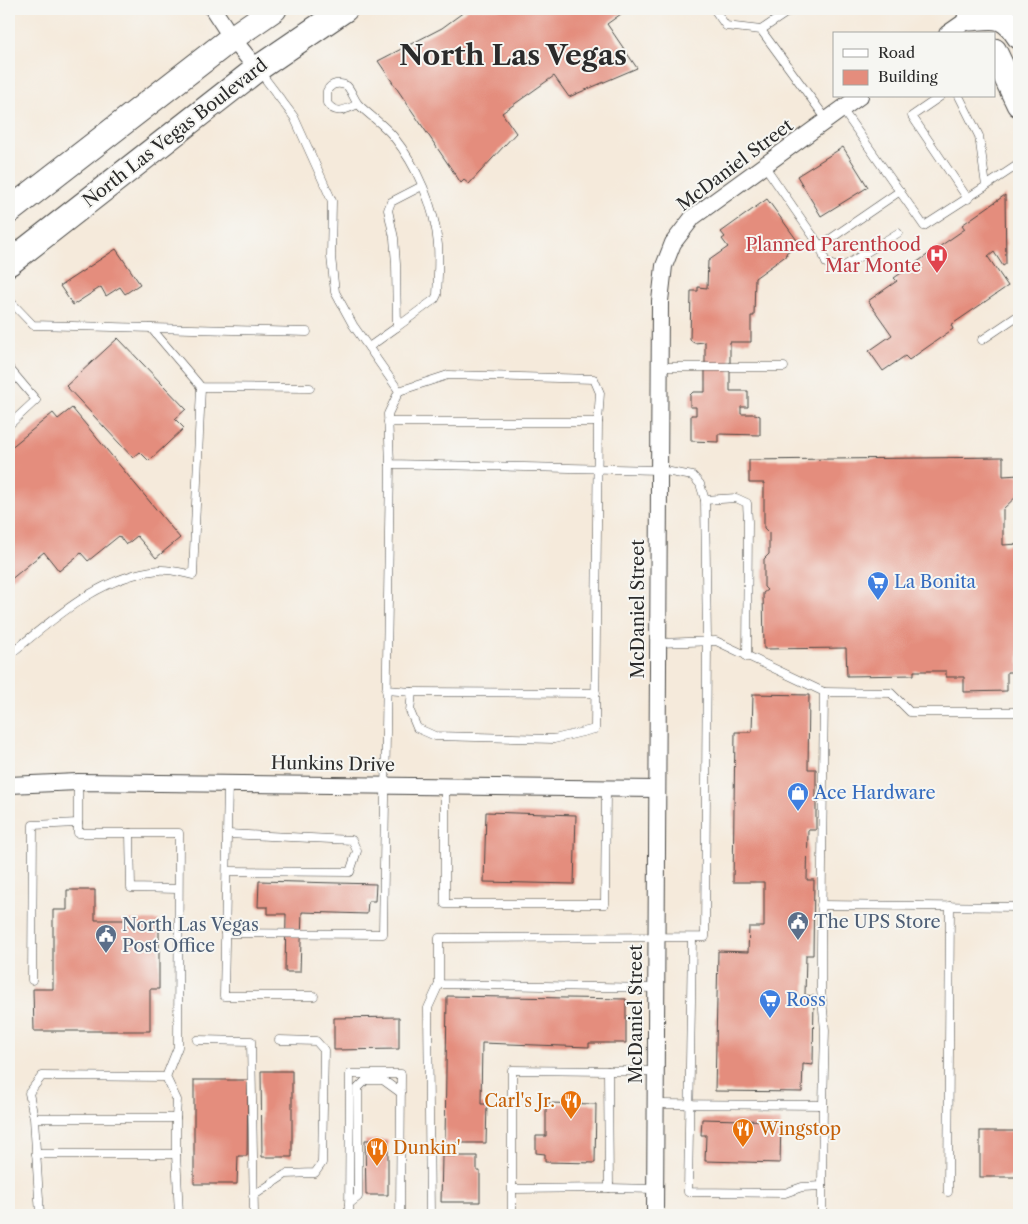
<svg xmlns="http://www.w3.org/2000/svg" width="1028" height="1224" font-family="'Libre Caslon Text',serif">
<style>
.building{fill:#e48d7d}
.lines{fill:none;stroke-linecap:round;stroke-linejoin:round}
.lane-casing{stroke:#494845;stroke-width:9}
.street-casing{stroke:#494845;stroke-width:18}
.primary-casing{stroke:#494845;stroke-width:27}
.lane{stroke:#fff;stroke-width:8}
.street{stroke:#fff;stroke-width:16}
.primary{stroke:#fff;stroke-width:25}
.labels{text-anchor:middle;dominant-baseline:central;stroke-width:4;stroke-linejoin:round;paint-order:stroke}
.street-label{font-size:18px;fill:#2b2b2b;stroke:#f6f6f2}
.health-label{font-size:18px;fill:#be3a42;stroke:#f6f6f2;text-anchor:end}
.shop-label{font-size:18px;fill:#366cbe;stroke:#f6f6f2;text-anchor:start}
.service-label{font-size:18px;fill:#4e5e75;stroke:#f6f6f2;text-anchor:start}
.food-label{font-size:18px;fill:#c56008;stroke:#f6f6f2;text-anchor:start}
.town-label{font-size:28px;font-weight:bold;fill:#2b2b2b;stroke:#f6f6f2}
</style>
<rect width="100%" height="100%" fill="#f6f6f2"/>
<filter id="ink" filterUnits="userSpaceOnUse"><feTurbulence type="fractalNoise" baseFrequency=".02" numOctaves="2"/><feDisplacementMap in="SourceGraphic" scale="10" xChannelSelector="R" yChannelSelector="G"/><feConvolveMatrix kernelMatrix="1 2 1 2 8 2 1 2 1" color-interpolation-filters="sRGB"/></filter>
<filter id="wash" filterUnits="userSpaceOnUse"><feTurbulence type="fractalNoise" baseFrequency=".0096" numOctaves="4" result="noise"/><feDisplacementMap in="SourceGraphic" scale="20" xChannelSelector="R" yChannelSelector="G"/><feGaussianBlur stdDeviation="1.12" result="paint"/><feColorMatrix in="noise" values="0 0 0 0 0 0 0 0 0 0 0 0 0 0 0 0 0 1.4 0 .05"/><feComposite in="paint" operator="in"/></filter>
<g filter="url(#wash)">
<rect width="100%" height="100%" fill="#f5eadb"/>
<g id="blocks">
<g class="building">
<path d="M468,9H628L607,24L637,68L569,97L554,76L502,113L516,133L469,184L464,180L461,183L378,61L442,28Z"/>
<path d="M843,147L868,187L821,216L797,176Z"/>
<path d="M1005,195L1006,264L1003,266L994,252L988,257L1008,286L951,325L953,329L909,360L905,356L883,371L869,351L892,335L868,301L897,281L894,278L965,229L962,225Z"/>
<path d="M767,199L799,243L786,253L787,255L755,278L754,316H751V342H730V391H748V407H741V414H755L760,416V435L718,434V442L691,441V415H696V407H690V395L693,392H705V342L694,343L690,340L691,291H698V287L707,288L708,261L728,247L722,239L725,237L721,232Z"/>
<path d="M116,249L140,284L125,294L120,287L106,296L101,287L73,305L60,286Z"/>
<path d="M118,338L186,409L175,419L184,428L149,461L140,452L133,458L66,386Z"/>
<path d="M72,408L180,538L156,558L137,536L126,545L119,536L88,561L81,553L59,571L44,552L9,581V449L53,413L58,419Z"/>
<path d="M1003,457V476L1019,475V494L1003,509V545L1019,544V672H1007V691L964,692V677H946V671H914V675L847,676L846,648L764,649L763,593L767,590L764,587V559L769,554V533L764,528V483H749V460Z"/>
<path d="M753,694L809,695L808,769H816V830H808L807,880H814L813,955H806L805,995L814,996L813,1065L803,1064L802,1092L715,1091L718,951L748,952L749,927H764V882H733L735,732H752Z"/>
<path d="M486,812L576,815L574,884L484,882Z"/>
<path d="M259,881L376,884L375,901H368L367,914L302,912L300,972H285L286,914H268V907H258Z"/>
<path d="M67,890H95V920H159V989H150V1031H34L33,989H53V910H67Z"/>
<path d="M447,996L626,999V1043H589V1047L482,1043L481,1104H487L486,1143H445Z"/>
<path d="M399,1017V1049L334,1050V1018Z"/>
<path d="M261,1071H292V1157H262Z"/>
<path d="M194,1080H248L247,1156H238L237,1184H194Z"/>
<path d="M546,1103L596,1104L595,1163L545,1162V1154L536,1153V1136H546Z"/>
<path d="M702,1119L781,1121L780,1163L705,1161L706,1135H701Z"/>
<rect x="980" y="1131" width="39" height="46"/>
<path d="M365,1140H388V1195H366Z"/>
<path d="M442,1156H477V1171H480V1202H441Z"/>
</g>
</g>
</g>
<g filter="url(#ink)">
<use href="#blocks" fill-opacity="0" stroke="#494845" stroke-width="1"/>
<g class="lines">
<g class="lane-casing">
<g id="lane">
<path d="M714,9L726,26L761,30L827,120"/>
<path d="M761,30L792,9"/>
<path d="M260,72L294,117L332,201L331,257L335,292L353,325L399,391L388,414L390,464L659,470L693,476L700,484L705,500L707,641L705,937L439,938V984L656,988"/>
<path d="M941,96L912,116L968,199"/>
<path d="M358,104C347,109 336,116 327,103V91C331,83 340,82 347,86C352,91 354,100 359,105C370,116 383,124 393,136C417,166 435,207 438,245C439,262 438,278 437,295L435,299L397,327L396,264L394,238L388,210L391,202L422,186"/>
<path d="M842,109L924,226L986,186L979,136L959,96"/>
<path d="M764,165L820,246"/>
<path d="M986,186L1019,164"/>
<path d="M898,233L841,268L826,263L820,246L900,191"/>
<path d="M9,300L33,325L307,332"/>
<path d="M151,328L201,387L310,388"/>
<path d="M982,340L1019,315"/>
<path d="M369,347L397,327"/>
<path d="M660,367H784"/>
<path d="M9,368L36,400L9,425"/>
<path d="M388,422H598L600,393L594,379L448,375L399,391"/>
<path d="M705,500L736,498L747,503L748,522L747,657"/>
<path d="M9,655C54,619 99,576 159,570C170,569 183,573 193,575L201,387"/>
<path d="M386,690L412,692L410,711L417,728L435,736L554,739L595,729L598,422"/>
<path d="M412,692L596,693"/>
<path d="M824,692L891,693L910,712H1019"/>
<path d="M78,782V833H179L178,1047L166,1077"/>
<path d="M228,783L224,996H314"/>
<path d="M445,786V904H605L606,789"/>
<path d="M130,833L131,888L178,889"/>
<path d="M227,871L350,872L357,851L352,840L228,834"/>
<path d="M821,905L1019,907"/>
<path d="M225,933L383,934L390,464"/>
<path d="M692,938L688,1192L785,1193L802,1187L822,1186L823,1105"/>
<path d="M32,980L33,825L78,823"/>
<path d="M197,1040L251,1041L254,1215"/>
<path d="M608,1071H655"/>
<path d="M655,1104L823,1105L825,1030L821,990V950L824,692L716,641L658,643"/>
<path d="M34,1118H176L177,1100L166,1077L42,1076L29,1093L34,1118L40,1215"/>
<path d="M176,1118V1154L179,1215"/>
<path d="M36,1154H176"/>
<path d="M822,1186V1215"/>
<path d="M609,1188L655,1189"/>
<path d="M948,1192L950,906"/>
<path d="M253,1196L286,1174L315,1173L322,1163L324,1050L316,1041L279,1040"/>
<path d="M349,1204L358,1197V1088L366,1080H383L401,1093"/>
<path d="M349,1215L350,1074H401L400,1215"/>
<path d="M430,1215L428,1008L439,984"/>
<path d="M512,1215V1070L608,1071L609,1188L512,1189"/>
</g>
</g>
<g class="street-casing">
<g id="street">
<path d="M213,9L232,38L257,69"/>
<path d="M947,34L970,18"/>
<path d="M9,785L78,782L657,789"/>
<path d="M655,1215L660,301L664,266L673,243L693,217L860,96"/>
</g>
</g>
<g class="primary-casing">
<g id="primary">
<path d="M970,18C995,16 1004,12 1019,36"/>
<path d="M994,51L1019,104"/>
<path d="M9,211L232,38L274,9"/>
<path d="M9,263L257,69L345,9"/>
</g>
</g>
<use href="#lane" class="lane"/>
<use href="#street" class="street"/>
<use href="#primary" class="primary"/>
</g>
</g>
<defs>
<g id="hospital-pin" transform="scale(1.125)"><path d="M0 17L-7.5 6A9.5 9.5 0 1 1 7.5 6Z" fill="#e0444e" stroke="#f6f6f2"/><path d="M-5-5h3v3.5h4V-5h3V5h-3V1.5h-4V5h-3Z" fill="#fff"/></g>
<g id="supermarket-pin" transform="scale(1.125)"><path d="M0 17L-7.5 6A9.5 9.5 0 1 1 7.5 6Z" fill="#3f7fe0" stroke="#f6f6f2"/><path d="M-6-5.5h2.5l.6 2H6L4.5 2H-2.5L-4.4-4H-6ZM-1.5 3.2a1.3 1.3 0 1 0 .1 0ZM3 3.2a1.3 1.3 0 1 0 .1 0Z" fill="#fff"/></g>
<g id="shop-pin" transform="scale(1.125)"><path d="M0 17L-7.5 6A9.5 9.5 0 1 1 7.5 6Z" fill="#3f7fe0" stroke="#f6f6f2"/><path d="M-5-2.5h2.3a2.7 3.5 0 0 1 5.4 0H5L5.5 6h-11ZM-1.5-2.5h3a1.5 2.3 0 0 0-3 0Z" fill="#fff"/></g>
<g id="civic-pin" transform="scale(1.125)"><path d="M0 17L-7.5 6A9.5 9.5 0 1 1 7.5 6Z" fill="#5c6f8a" stroke="#f6f6f2"/><path d="M-.6-6.5H3V-4.5H.6V-3L4-1V1h2V6H-6V1h2V-1L-.6-3ZM-1.2 2.5V6h2.4V2.5Z" fill="#fff"/></g>
<g id="restaurant-pin" transform="scale(1.125)"><path d="M0 17L-7.5 6A9.5 9.5 0 1 1 7.5 6Z" fill="#e8710a" stroke="#f6f6f2"/><path d="M-5-6h1v4h1v-4h1v4h1v-4h1v5L-1.5 .5V6h-2V.5L-5-1ZM5-6V6H3V1.5H1.5Q1.5-4 5-6Z" fill="#fff"/></g>
</defs>
<g fill-rule="evenodd">
<use href="#hospital-pin" x="937" y="255"/>
<use href="#supermarket-pin" x="878" y="582"/>
<use href="#shop-pin" x="798" y="793"/>
<use href="#civic-pin" x="798" y="922"/>
<use href="#civic-pin" x="106" y="935"/>
<use href="#supermarket-pin" x="770" y="1000"/>
<use href="#restaurant-pin" x="571" y="1101"/>
<use href="#restaurant-pin" x="743" y="1129"/>
<use href="#restaurant-pin" x="377" y="1148"/>
</g>
<g class="labels">
<g class="street-label">
<text transform="translate(175 133) rotate(-38)">North Las Vegas Boulevard</text>
<text transform="translate(735 165) rotate(-37)">McDaniel Street</text>
<text transform="translate(638 609) rotate(-90)">McDaniel Street</text>
<text transform="translate(333 764) rotate(1)">Hunkins Drive</text>
<text transform="translate(636 1014) rotate(-90)">McDaniel Street</text>
</g>
<g class="health-label">
<text x="921" y="245">Planned Parenthood<tspan x="921" dy="21">Mar Monte</tspan></text>
</g>
<g class="shop-label">
<text x="894" y="582">La Bonita</text>
<text x="814" y="793">Ace Hardware</text>
<text x="786" y="1000">Ross</text>
</g>
<g class="service-label">
<text x="814" y="922">The UPS Store</text>
<text x="122" y="925">North Las Vegas<tspan x="122" dy="21">Post Office</tspan></text>
</g>
<g class="food-label">
<text x="555" y="1101" text-anchor="end">Carl's Jr.</text>
<text x="759" y="1129">Wingstop</text>
<text x="393" y="1148">Dunkin'</text>
</g>
<g class="town-label">
<text x="513" y="55">North Las Vegas</text>
</g>
</g>
<rect width="1028" height="1224" fill="none" stroke="#f6f6f2" stroke-width="30"/>
<rect x="833" y="32" width="162" height="65" fill="#f6f6f2" stroke="#a5a5a2"/>
<rect x="843" y="49" width="25" height="8" fill="#ffffff" stroke="#a5a5a2"/>
<text x="878" y="58" font-size="15" fill="#2b2b2b">Road</text>
<rect x="843" y="70" width="25" height="15" fill="#e48d7d" stroke="#a5a5a2"/>
<text x="878" y="82" font-size="15" fill="#2b2b2b">Building</text>
</svg>
